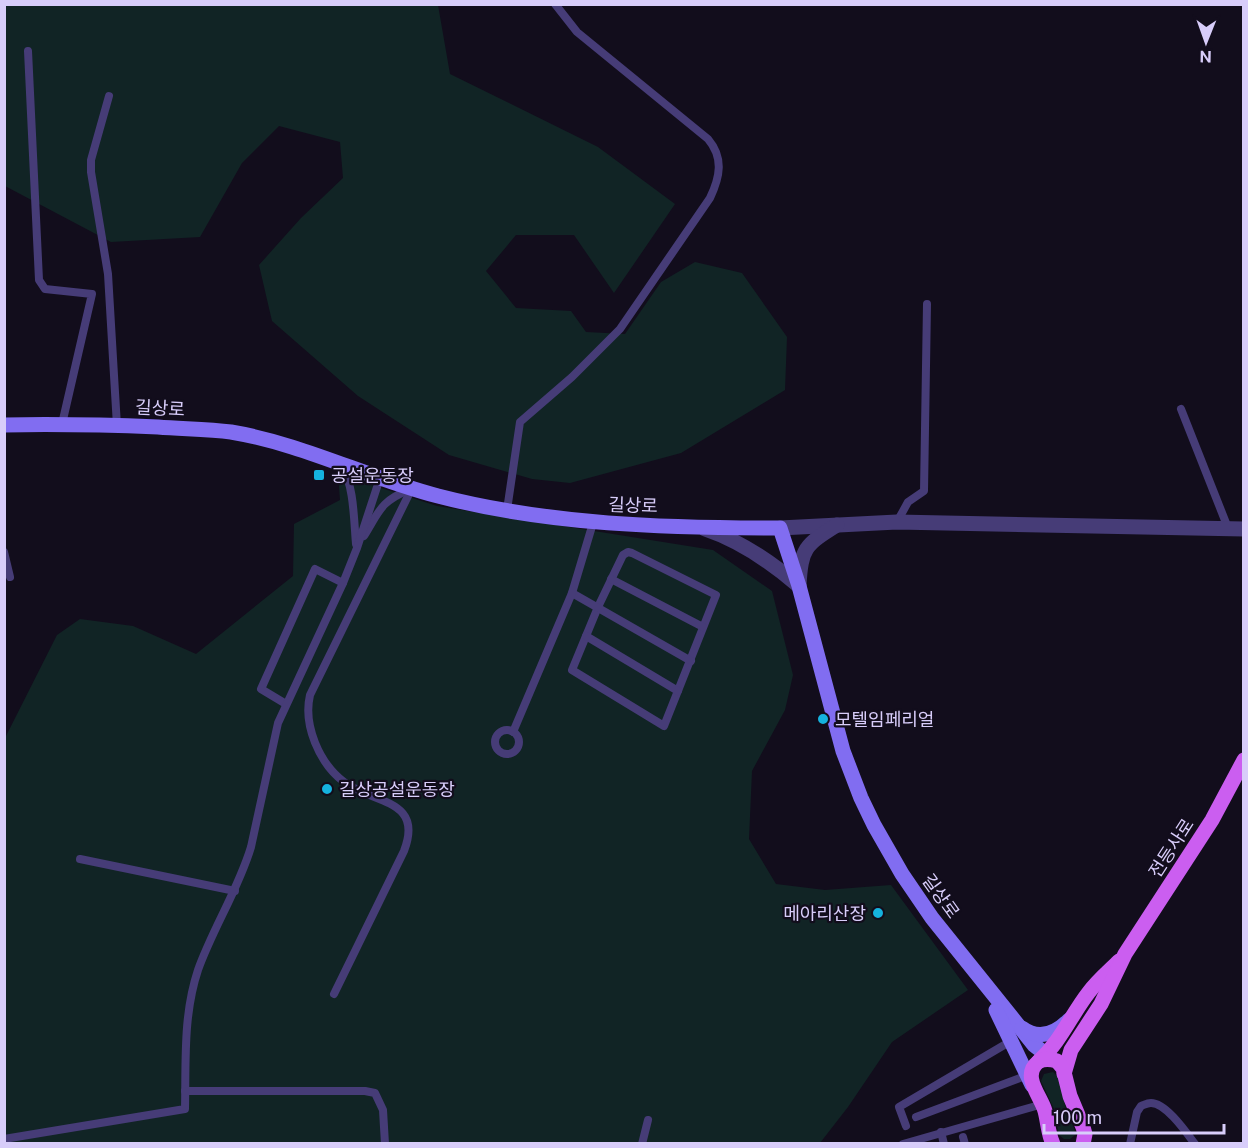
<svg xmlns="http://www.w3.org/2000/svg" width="1248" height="1148" font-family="'Public Sans','Noto Sans KR',sans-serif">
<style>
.green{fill:#112425}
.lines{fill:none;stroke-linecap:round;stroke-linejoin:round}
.lane{stroke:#463c77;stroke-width:8}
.street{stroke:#463c77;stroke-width:15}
.secondary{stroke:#816df1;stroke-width:15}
.primary{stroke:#cb5ef0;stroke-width:15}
.poi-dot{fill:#15b2de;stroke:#120d1c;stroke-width:2}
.labels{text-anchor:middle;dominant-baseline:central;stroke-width:4.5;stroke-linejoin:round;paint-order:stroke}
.street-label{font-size:18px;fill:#d8cdfa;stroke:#120d1c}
.poi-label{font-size:18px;fill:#d8cdfa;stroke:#120d1c;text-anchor:start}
</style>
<rect width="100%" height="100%" fill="#120d1c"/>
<g class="green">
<path d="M4,5H438L450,74L598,147L675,204L614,293L574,235H516L486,271L516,308L571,311L586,332L625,334L661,282L695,262L742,273L787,337L785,390L681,453L570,483L532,479L449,455L358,396L272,321L259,265L301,218L343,178L340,142L279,126L242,163L200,237L111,242L5,186Z"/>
<path d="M338,474L437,506L713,550L772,591L793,675L785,710L752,771L749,839L776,884L825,890L891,885L968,990L892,1042L848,1107L820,1143H5L4,740L57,635L80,619L133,626L196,654L293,576L294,524L340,500Z"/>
<path d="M1053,1072C1062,1079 1062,1097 1066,1108C1069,1117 1075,1126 1075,1135L1070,1139H1064L1059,1135L1054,1109L1041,1081L1044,1074Z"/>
</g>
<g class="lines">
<g class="lane">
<path d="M28,51L39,280L45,289L92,294L62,424"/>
<path d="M109,96L91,160V172L108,274L117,426"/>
<path d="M1181,409L1228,528"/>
<path d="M342,468C354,483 354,523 356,544"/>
<path d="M507,510L520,422L572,377L620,329L710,198C720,177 724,158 708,139L577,32L555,4"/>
<path d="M897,522L908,502L924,491L927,304"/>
<path d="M364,536C380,510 380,502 410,489"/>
<path d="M4,552L10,577"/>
<path d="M628,552L632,553L716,595L664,726L572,670L598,607L623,555Z"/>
<path d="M611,579L703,627"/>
<path d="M572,593L691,661"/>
<path d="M586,636L678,691"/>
<path d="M286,704L261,689L315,569L343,583"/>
<circle cx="507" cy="742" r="12"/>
<path d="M513,732L572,593L593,523"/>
<path d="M80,859L235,891"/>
<path d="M334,994L404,851C424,799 374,804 344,782C319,763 303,725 310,695L412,488"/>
<path d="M185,1091H365L375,1093L383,1110L385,1144"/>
<path d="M916,1117L1028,1075"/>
<path d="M906,1126L899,1107L1011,1041"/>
<path d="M941,1132L944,1144"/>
<path d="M963,1137L965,1144"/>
<path d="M4,1139L185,1109C186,1062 183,1015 198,970C213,928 238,890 251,847L278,723L343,583L357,548L380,478"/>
<path d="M642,1144L648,1120"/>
<path d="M903,1144L1043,1104"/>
<path d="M1130,1144L1137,1112L1141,1106C1144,1105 1147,1103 1151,1103C1166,1103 1186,1132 1195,1144"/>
</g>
<g class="street">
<path d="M780,528L897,522L1244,529"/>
<path d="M705,529C741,541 771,562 799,586"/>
<path d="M799,586C801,548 805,545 837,525"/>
</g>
<g class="secondary">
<path d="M4,425C56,424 107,425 158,427C182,429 207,429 231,432C303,444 368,478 438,496C550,525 665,528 780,528L799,586L843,751L861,798L874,825L902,874L932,918L1034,1045L1052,1059"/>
<path d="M996,1010L1032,1085"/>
<path d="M1022,1028C1039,1041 1056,1033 1069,1020"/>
</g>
<g class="primary">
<path d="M1039,1061C1061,1041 1071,1015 1089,992C1098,980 1109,971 1119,961"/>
<path d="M1064,1074L1071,1050L1101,1004L1125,954L1212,820L1244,760"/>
<path d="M1053,1144C1048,1134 1048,1122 1045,1111C1041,1096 1021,1076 1038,1062C1044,1058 1050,1059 1057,1061L1063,1068L1070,1096L1083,1127L1085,1134L1083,1144"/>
</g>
</g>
<g class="poi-dot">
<rect x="313" y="469" width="12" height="12" rx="3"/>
<circle cx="823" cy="719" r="6"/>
<circle cx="327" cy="789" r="6"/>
<circle cx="878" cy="913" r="6"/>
</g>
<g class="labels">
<g class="street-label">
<text transform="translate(160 408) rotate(3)">길상로</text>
<text transform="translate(633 505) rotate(2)">길상로</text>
<text transform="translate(1171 848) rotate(-57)">전등사로</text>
<text transform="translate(941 896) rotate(54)">길상로</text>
</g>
<g class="poi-label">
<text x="331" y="475">공설운동장</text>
<text x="835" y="719">모텔임페리얼</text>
<text x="339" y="789">길상공설운동장</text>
<text x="866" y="913" text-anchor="end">메아리산장</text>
</g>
</g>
<rect width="1248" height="1148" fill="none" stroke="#d8cdfa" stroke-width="12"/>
<g transform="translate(1206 42) rotate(181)" stroke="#120d1c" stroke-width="4.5" paint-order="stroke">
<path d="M0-4.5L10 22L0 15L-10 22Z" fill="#d8cdfa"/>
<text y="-9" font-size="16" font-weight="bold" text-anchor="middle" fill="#d8cdfa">N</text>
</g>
<path d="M1044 1124v9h180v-9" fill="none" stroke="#d8cdfa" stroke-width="3"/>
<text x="1053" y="1124" font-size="18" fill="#d8cdfa" stroke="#120d1c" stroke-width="4.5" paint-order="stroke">100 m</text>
</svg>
